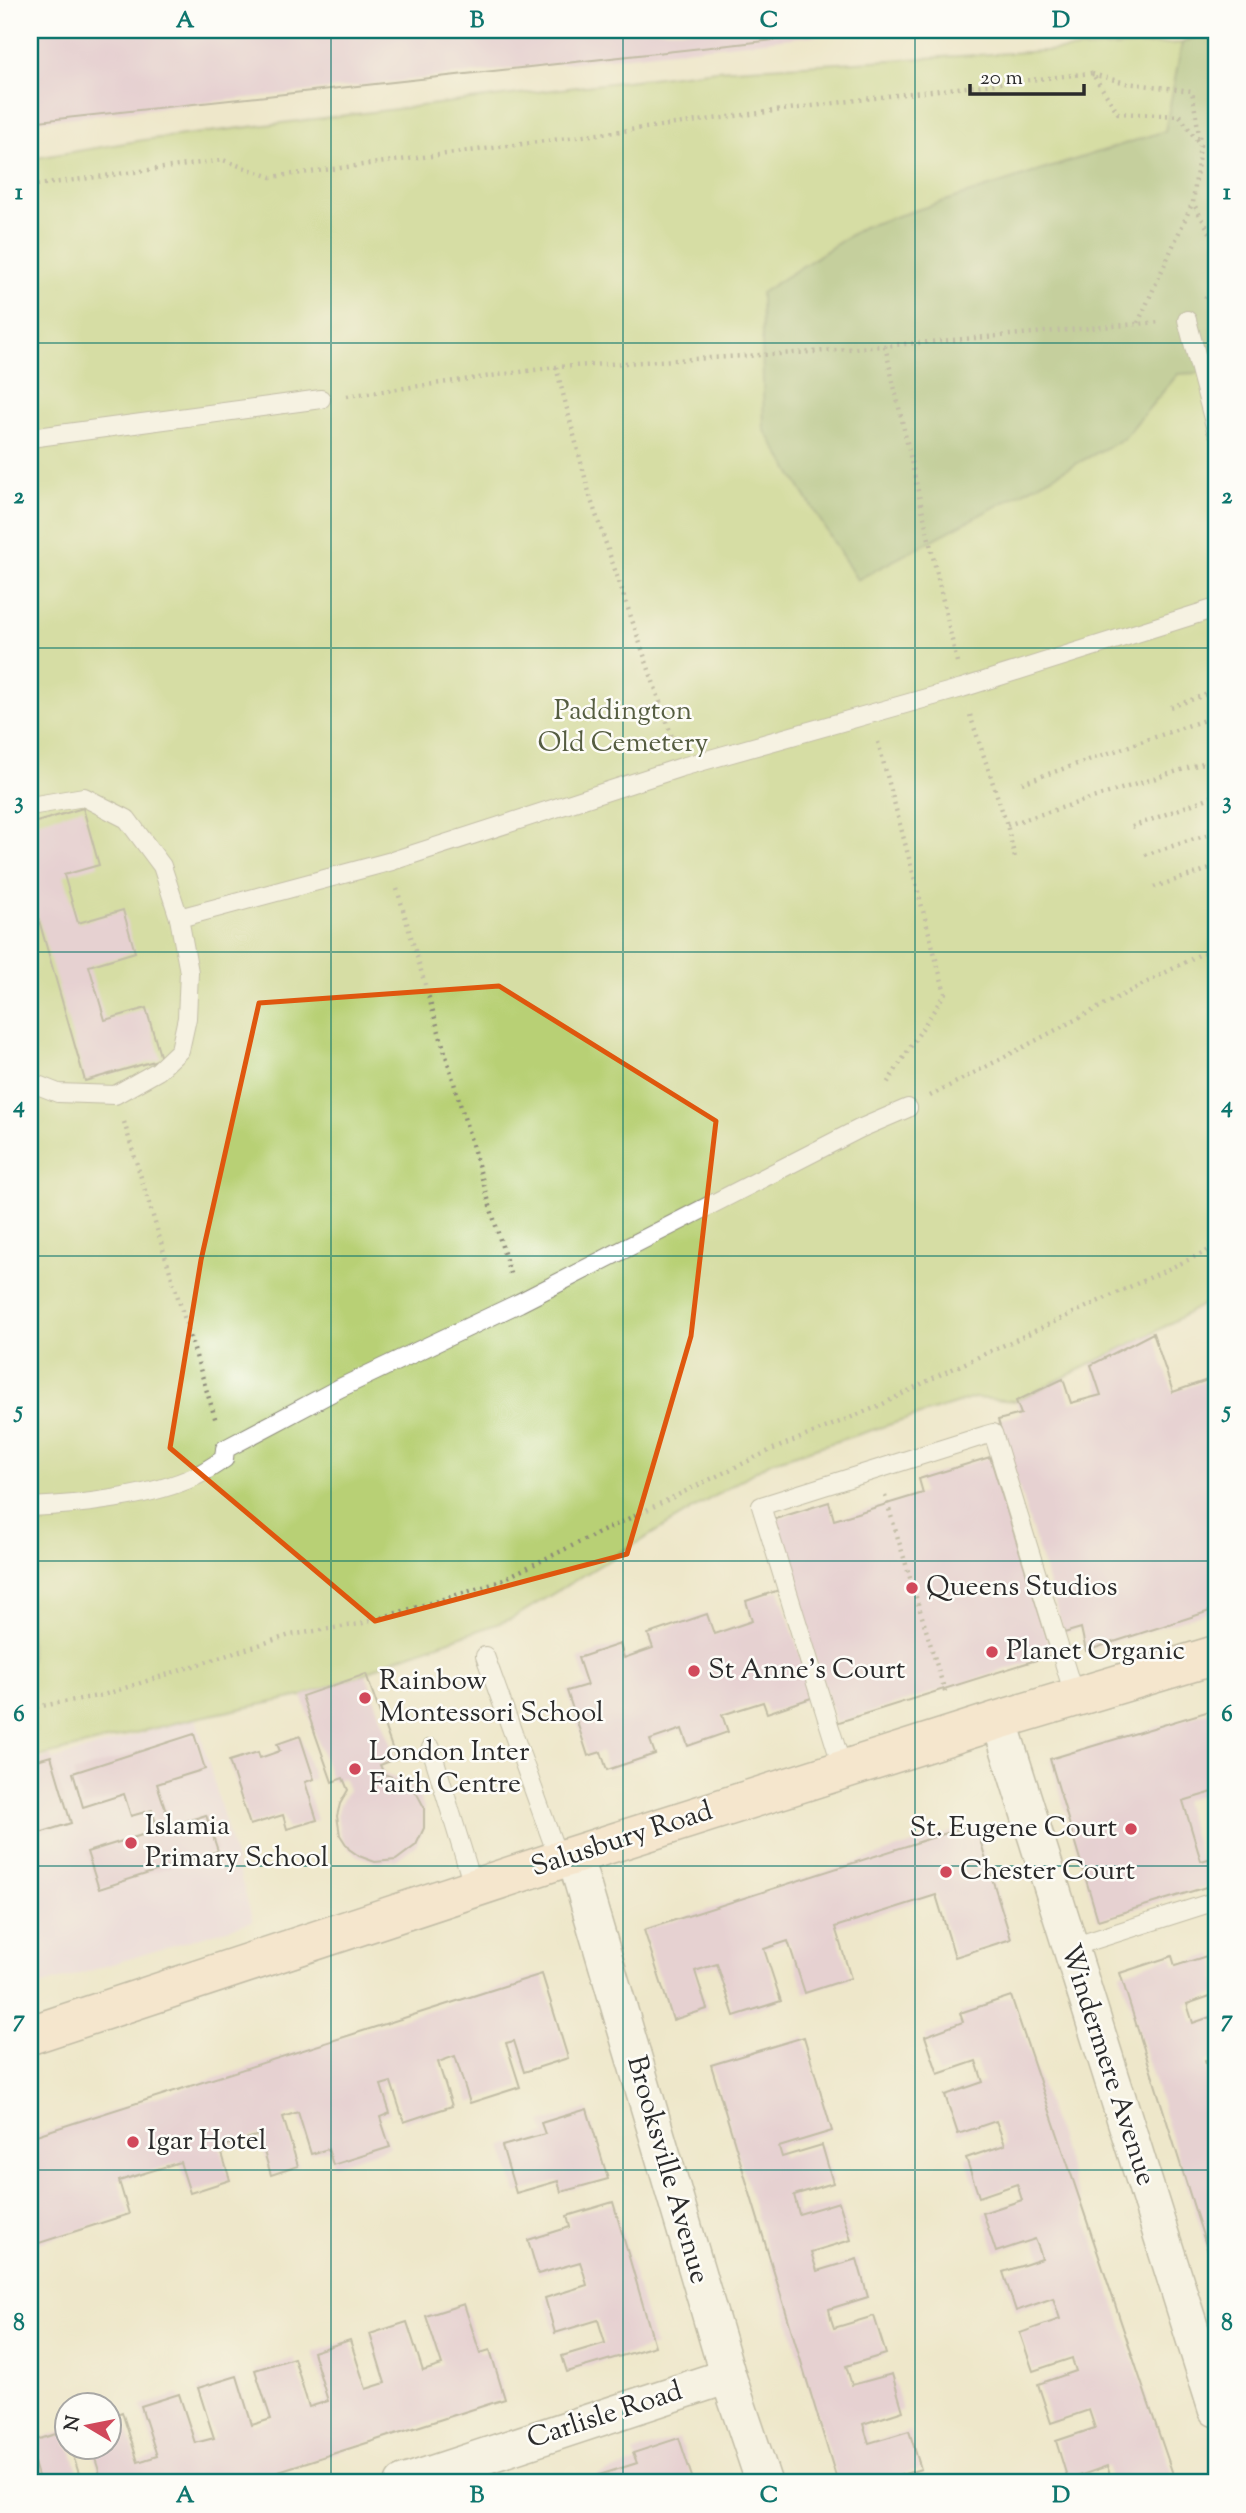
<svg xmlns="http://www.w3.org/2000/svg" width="1246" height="2513" font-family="'Sorts Mill Goudy',serif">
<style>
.built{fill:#ead1ec}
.green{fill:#b8d075;stroke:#727e50;stroke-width:2}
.forest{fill:#92b266;stroke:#5e6e48;stroke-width:2}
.building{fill:#dcb5da}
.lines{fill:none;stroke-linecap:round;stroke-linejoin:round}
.lane-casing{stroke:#8c897a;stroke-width:20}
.street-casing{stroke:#8c897a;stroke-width:38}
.secondary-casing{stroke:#8c897a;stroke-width:41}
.path{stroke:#8c897a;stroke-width:4.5;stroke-dasharray:2 5;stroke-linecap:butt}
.lane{stroke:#fff;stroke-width:18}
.street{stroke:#fff;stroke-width:35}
.secondary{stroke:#fde4d1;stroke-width:38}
.marked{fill:none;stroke:#df570e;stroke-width:5;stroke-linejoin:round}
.grid{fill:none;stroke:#0f766e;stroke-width:2;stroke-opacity:0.55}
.poi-dot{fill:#d1495b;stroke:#fdfcf7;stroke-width:2.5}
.labels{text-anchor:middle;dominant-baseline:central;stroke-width:5;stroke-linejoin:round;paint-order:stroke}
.park-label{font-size:28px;fill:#555d41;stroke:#fdfcf7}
.poi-label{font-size:28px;fill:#2b2b2b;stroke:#fdfcf7;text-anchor:start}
.street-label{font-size:28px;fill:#2b2b2b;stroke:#fdfcf7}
.neatline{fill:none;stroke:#0f766e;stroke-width:2.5}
.grid-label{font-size:23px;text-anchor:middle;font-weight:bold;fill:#0f766e}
</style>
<rect width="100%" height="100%" fill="#fdfcf7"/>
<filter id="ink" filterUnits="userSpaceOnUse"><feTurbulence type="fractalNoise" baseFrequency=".0143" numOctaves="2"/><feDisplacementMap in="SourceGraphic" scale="14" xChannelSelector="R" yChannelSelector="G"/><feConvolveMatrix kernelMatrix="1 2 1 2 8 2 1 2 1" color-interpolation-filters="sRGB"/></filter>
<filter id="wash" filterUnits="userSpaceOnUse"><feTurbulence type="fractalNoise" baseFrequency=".00686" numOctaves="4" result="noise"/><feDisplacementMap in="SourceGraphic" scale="28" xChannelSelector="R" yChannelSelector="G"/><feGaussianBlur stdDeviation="1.57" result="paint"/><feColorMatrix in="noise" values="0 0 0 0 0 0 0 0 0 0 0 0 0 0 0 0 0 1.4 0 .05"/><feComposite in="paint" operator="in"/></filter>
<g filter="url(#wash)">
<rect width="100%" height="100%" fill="#eee7ca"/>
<path class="built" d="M196,1718L253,1921L30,1989V1766Z"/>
<path class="green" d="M1213,30H1216V1297L1153,1333L1016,1401L974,1398L771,1462L511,1619L392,1660L360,1676L302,1696L196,1718L30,1759V159L143,140L716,70L1182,43Z"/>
<path class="forest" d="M1213,30H1216V372L1178,374L1123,439L857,580L764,429L761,293L863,227L1165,131L1182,43Z"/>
<g id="blocks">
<g class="building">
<path d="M57,30H846V32L30,122V33Z"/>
<path d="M83,808L99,865L64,875L78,923L123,910L135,952L89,966L105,1020L146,1008L161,1059L85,1081L30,889V824Z"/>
<path d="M1153,1333L1173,1392L1216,1377V1609L1086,1651L1081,1628L1064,1633L998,1420L1021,1414L1016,1401L1063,1379L1071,1403L1101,1395L1091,1365Z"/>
<path d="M990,1457L1052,1655L836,1723L772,1520L829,1502L834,1520L923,1493L919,1479Z"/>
<path d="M779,1590L814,1697L767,1713L763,1702L722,1715L728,1732L688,1746L682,1729L650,1740L655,1754L607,1770L601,1752L588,1756L567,1691L587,1685L578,1658L620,1644L624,1658L653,1648L648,1634L707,1614L714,1634L752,1621L746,1601Z"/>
<path d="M366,1674L396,1759L380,1765L384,1774L405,1782L416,1792L424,1807V1828L416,1845L396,1860L375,1862L359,1856L349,1849L340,1835L337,1816L340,1804L348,1790L343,1778L332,1782L302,1696Z"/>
<path d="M1216,1709V1791L1183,1801L1201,1861L1216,1857V1884L1098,1920L1050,1759Z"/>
<path d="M194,1734L205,1769L157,1784L171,1826L206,1815L218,1851L99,1889L87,1852L158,1830L152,1810L131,1816L124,1794L83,1807L73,1773Z"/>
<path d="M300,1736L314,1779L305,1782L317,1820L287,1829L283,1815L250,1825L229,1761L258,1752L260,1758L280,1751L277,1744Z"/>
<path d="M51,1756L71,1823L30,1836V1762Z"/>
<path d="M975,1824L1011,1939L955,1957L936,1895L835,1927L851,1978L805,1993L788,1941L764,1949L781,2001L734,2016L717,1964L695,1971L707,2009L673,2020L644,1930Z"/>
<path d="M1213,1954L1216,1967V1994L1187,2004L1193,2023L1216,2015V2057L1205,2061L1211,2080L1216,2078V2277L1120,1973L1172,1956L1175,1966Z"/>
<path d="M542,1974L568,2058L524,2072L514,2041L506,2043L520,2087L470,2103L455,2056L438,2062L452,2106L404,2122L391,2082L381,2085L390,2113L380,2117L390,2147L333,2165L328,2149L311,2154L298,2112L283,2117L298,2166L271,2175L259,2135L220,2147L230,2180L190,2193L180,2162L119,2181L129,2214L30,2246V2137Z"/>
<path d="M1011,1996L1147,2399L1176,2483H1113L1107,2466L1068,2480L1056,2441L1095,2428L1089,2410L1051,2423L1038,2384L1076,2371L1073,2362L1072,2358L1033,2371L1020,2333L1060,2319L1053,2298L1016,2311L1003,2272L1042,2259L1039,2249L1035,2239L996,2252L983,2213L1022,2200L1017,2184L979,2197L966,2158L1005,2145L996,2121L958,2134L945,2095L983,2082L976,2061L938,2074L925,2036L963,2022L960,2013Z"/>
<path d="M804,2037L832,2131L779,2147L782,2157L822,2145L833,2183L794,2195L799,2214L839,2202L851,2240L811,2252L817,2271L857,2259L868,2297L829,2309L831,2319L834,2328L874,2316L886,2354L846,2366L852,2385L892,2374L903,2411L863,2424L866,2434L869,2443L909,2431L921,2469L881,2481L882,2483H838L711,2065Z"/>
<path d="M587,2109L608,2179L561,2192L558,2181L516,2193L502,2146L545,2134L541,2123Z"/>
<path d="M613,2202L655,2346L567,2372L562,2356L605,2343L598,2320L555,2333L545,2298L587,2285L584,2274L580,2262L538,2274L528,2240L570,2227L567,2216Z"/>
<path d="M464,2304L480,2353L490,2350L505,2399L241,2483H40L30,2449V2442L65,2431L66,2446H70L81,2480L100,2474L91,2446H108V2417L122,2412L138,2462L157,2456L141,2406L179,2394L195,2443L214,2438L198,2388L237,2376L252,2425L271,2419L255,2370L294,2358L309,2407L328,2401L313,2352L350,2340L366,2389L385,2383L370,2334L407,2322L423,2371L442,2365L426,2316Z"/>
<path d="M679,2438L694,2483H592L590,2478L637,2463L633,2453Z"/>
</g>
</g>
</g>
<g filter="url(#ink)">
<use href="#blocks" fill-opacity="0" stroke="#8c897a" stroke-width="2"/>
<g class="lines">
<g class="lane-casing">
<g id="lane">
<path d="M1187,320L1216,430"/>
<path d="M30,438L321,399"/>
<path d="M30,806L84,797L127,819L162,866L179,918L189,972L187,1018L180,1050L158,1071L115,1095L58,1093L30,1082"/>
<path d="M179,918L392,861L682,767L962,688L1216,608"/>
<path d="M30,1507C79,1505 151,1497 196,1476C206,1471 215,1465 224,1459L225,1449L340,1388L519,1303L859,1129L908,1108"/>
<path d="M485,1656L559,1860"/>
<path d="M431,1748L474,1888"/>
<path d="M843,1770L761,1506L986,1435L993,1433L1075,1698"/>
<path d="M1069,1948L1216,1901"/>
</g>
</g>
<g class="street-casing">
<g id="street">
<path d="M999,1720L1216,2409"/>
<path d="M574,1855L728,2376L764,2483"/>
<path d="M403,2483L728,2376"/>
</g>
</g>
<g class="secondary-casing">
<path id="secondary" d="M30,2035L559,1860L999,1720L1216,1655"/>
</g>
<g class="path">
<path d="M1092,74L1126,83L1192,91L1200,141"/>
<path d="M30,186L223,160L271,177L904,94L1092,73L1118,113L1180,116L1200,145L1193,203L1216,243"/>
<path d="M1205,299L1216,287"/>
<path d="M1138,323L1192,204"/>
<path d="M885,346L957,662"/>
<path d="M556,367L591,500L673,740"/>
<path d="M347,396L556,367L813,352L1160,322"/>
<path d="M1171,707L1216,691"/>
<path d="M970,715L1007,825L1015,858"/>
<path d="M878,742L945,993L886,1085"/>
<path d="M1022,783L1216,716"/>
<path d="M1007,825L1216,759"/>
<path d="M1132,827L1216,795"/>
<path d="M1145,855L1216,832"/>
<path d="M1154,887L1216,867"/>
<path d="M397,889L511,1277"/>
<path d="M930,1096L1216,946"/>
<path d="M124,1122L216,1421"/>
<path d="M885,1496L946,1695"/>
<path d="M30,1708L103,1695L290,1635L360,1624L493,1584L771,1450L879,1406L935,1377L1216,1247"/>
</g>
<use href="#lane" class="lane"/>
<use href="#street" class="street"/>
<use href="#secondary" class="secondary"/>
</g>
</g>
<path d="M0 0H1246V2513H0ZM499,986L716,1121L691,1336L627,1554L375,1621L170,1448L201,1260L259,1003Z" fill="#eee7ca" fill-opacity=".55" fill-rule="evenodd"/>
<path class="marked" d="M499,986L716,1121L691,1336L627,1554L375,1621L170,1448L201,1260L259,1003Z"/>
<path class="grid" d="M331,30V2483M623,30V2483M915,30V2483M30,343H1216M30,648H1216M30,952H1216M30,1256H1216M30,1561H1216M30,1866H1216M30,2170H1216"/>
<g class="poi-dot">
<circle cx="912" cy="1588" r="7"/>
<circle cx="992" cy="1652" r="7"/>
<circle cx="694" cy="1671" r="7"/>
<circle cx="365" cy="1698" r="7"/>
<circle cx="355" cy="1769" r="7"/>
<circle cx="1131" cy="1829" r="7"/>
<circle cx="131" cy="1843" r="7"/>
<circle cx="946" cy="1872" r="7"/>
<circle cx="133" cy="2142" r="7"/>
</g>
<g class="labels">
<g class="park-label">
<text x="623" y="712">Paddington<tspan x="623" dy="32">Old Cemetery</tspan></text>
</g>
<g class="poi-label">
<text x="926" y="1588">Queens Studios</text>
<text x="1006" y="1652">Planet Organic</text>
<text x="708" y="1671">St Anne's Court</text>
<text x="379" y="1682">Rainbow<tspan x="379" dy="32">Montessori School</tspan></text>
<text x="369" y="1753">London Inter<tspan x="369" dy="32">Faith Centre</tspan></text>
<text x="145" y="1827">Islamia<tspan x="145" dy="32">Primary School</tspan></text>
<text x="1117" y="1829" text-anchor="end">St. Eugene Court</text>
<text x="960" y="1872">Chester Court</text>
<text x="147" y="2142">Igar Hotel</text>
</g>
<g class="street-label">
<text transform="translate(622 1840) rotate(-18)">Salusbury Road</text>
<text transform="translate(1107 2065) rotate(72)">Windermere Avenue</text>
<text transform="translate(667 2170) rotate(74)">Brooksville Avenue</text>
<text transform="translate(605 2416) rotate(-18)">Carlisle Road</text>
</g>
</g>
<rect width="1246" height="2513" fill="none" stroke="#fdfcf7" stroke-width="77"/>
<g transform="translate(88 2426) rotate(280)"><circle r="33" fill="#fdfcf7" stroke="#a9a8a5" stroke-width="2"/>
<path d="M0-5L12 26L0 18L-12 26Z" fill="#d1495b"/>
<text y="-10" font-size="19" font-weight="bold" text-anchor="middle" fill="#2b2b2b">N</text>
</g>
<path d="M970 84v10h114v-10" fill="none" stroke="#2b2b2b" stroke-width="3.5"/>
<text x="980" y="84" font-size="21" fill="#2b2b2b" stroke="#fdfcf7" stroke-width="5" paint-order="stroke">20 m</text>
<rect x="38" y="38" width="1170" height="2436" class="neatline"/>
<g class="grid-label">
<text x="185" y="27">A</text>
<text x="477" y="27">B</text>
<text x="769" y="27">C</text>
<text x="1061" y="27">D</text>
<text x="19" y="199">1</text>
<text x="1227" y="199">1</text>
<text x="19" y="503">2</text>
<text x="1227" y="503">2</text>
<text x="19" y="808">3</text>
<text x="1227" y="808">3</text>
<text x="19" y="1112">4</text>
<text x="1227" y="1112">4</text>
<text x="19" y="1417">5</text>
<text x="1227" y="1417">5</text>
<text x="19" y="1721">6</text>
<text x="1227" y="1721">6</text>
<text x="19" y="2026">7</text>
<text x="1227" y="2026">7</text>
<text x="19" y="2330">8</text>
<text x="1227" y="2330">8</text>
<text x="185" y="2502">A</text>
<text x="477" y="2502">B</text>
<text x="769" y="2502">C</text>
<text x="1061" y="2502">D</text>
</g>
</svg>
